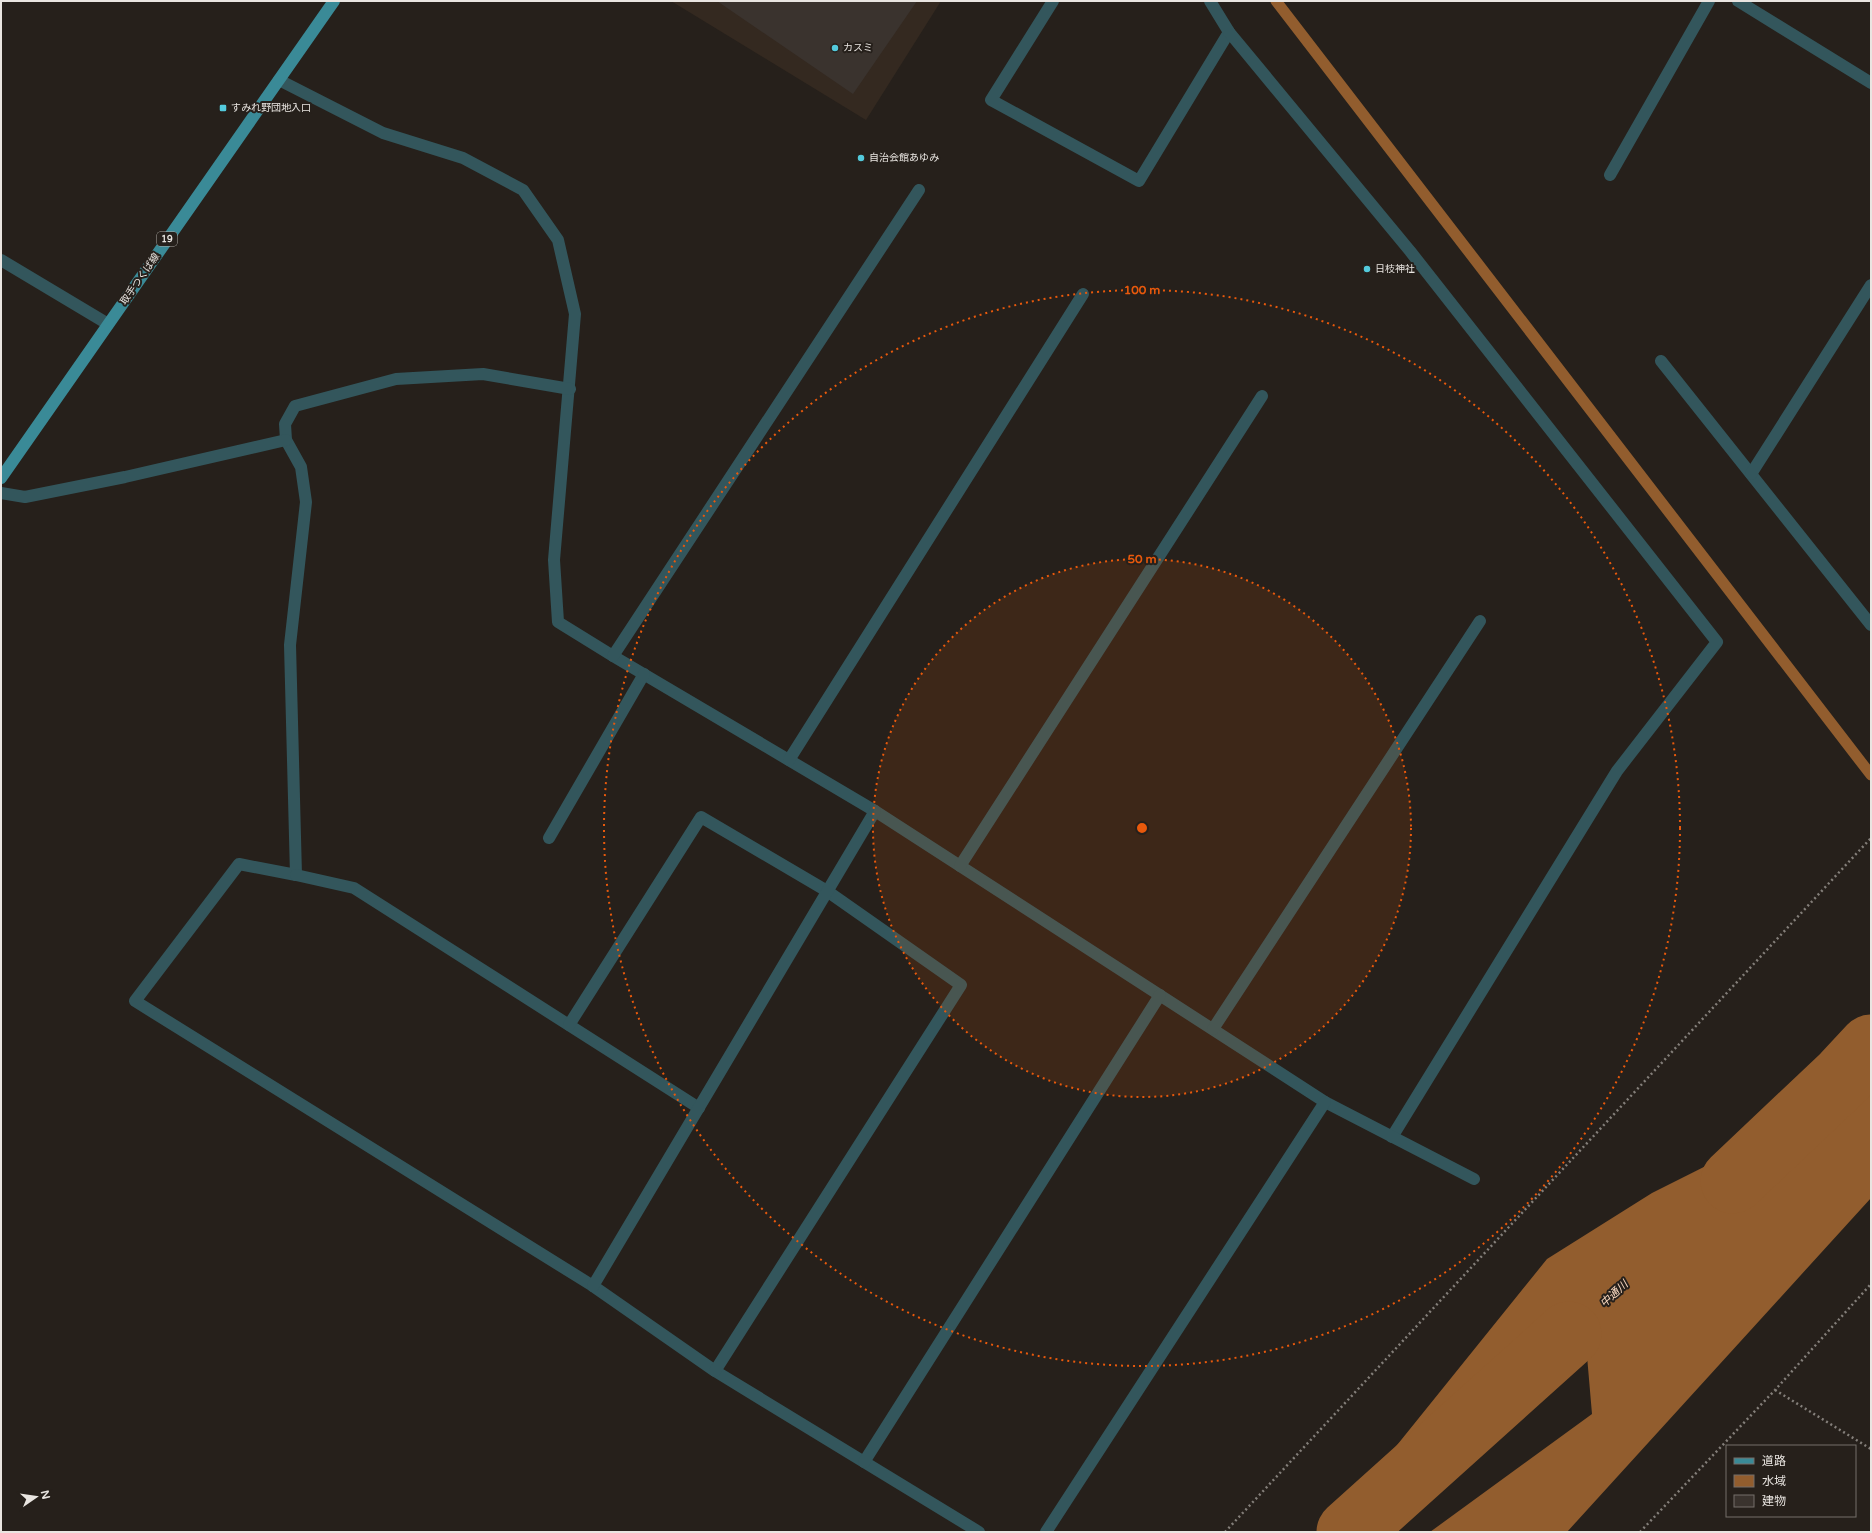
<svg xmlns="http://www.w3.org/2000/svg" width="1872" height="1533" font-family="'Varela Round','Noto Sans JP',sans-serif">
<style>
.built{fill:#342920}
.water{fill:#925d2e}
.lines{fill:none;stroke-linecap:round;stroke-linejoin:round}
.stream{stroke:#925d2e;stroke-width:11}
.river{stroke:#925d2e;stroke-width:65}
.building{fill:#3a332e}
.path{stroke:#847f7a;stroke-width:2.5;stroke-dasharray:2 3;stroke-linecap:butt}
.minor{stroke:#33565c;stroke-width:12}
.major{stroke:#3a8a97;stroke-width:12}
.ring{fill:none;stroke:#e8590c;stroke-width:2;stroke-dasharray:2 4}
.poi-dot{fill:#53cadc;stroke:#26201b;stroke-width:1.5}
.labels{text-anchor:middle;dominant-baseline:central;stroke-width:4;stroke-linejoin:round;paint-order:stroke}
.shield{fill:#26201b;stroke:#aeaaa6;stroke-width:1}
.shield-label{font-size:9px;font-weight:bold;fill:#e9e5e1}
.poi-label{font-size:10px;fill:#e9e5e1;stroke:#26201b;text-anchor:start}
.street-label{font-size:10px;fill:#e9e5e1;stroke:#26201b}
.water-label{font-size:11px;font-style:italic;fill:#fbdac1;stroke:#26201b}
.centre{fill:#e8590c;stroke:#26201b;stroke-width:2}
.ring-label{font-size:12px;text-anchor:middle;font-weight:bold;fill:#e8590c;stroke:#26201b;stroke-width:4;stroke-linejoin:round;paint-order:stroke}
</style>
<rect width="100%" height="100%" fill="#26201b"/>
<path class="built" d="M671,1H941L866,120Z"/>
<path class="water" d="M1871,1065V1198L1567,1532H1430L1592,1414L1587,1356L1424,1430L1385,1532H1327L1547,1259L1652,1193L1833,1102Z"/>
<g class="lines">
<path class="stream" d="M1276,1L1871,775"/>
<g class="river">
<path d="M1733,1181L1844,1076L1871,1047"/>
<path d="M1349,1532L1569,1334"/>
</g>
</g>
<path class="building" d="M717,1H917L853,94Z"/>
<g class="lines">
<g class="path">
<path d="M1775,1390L1871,1449"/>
<path d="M1225,1532L1871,838"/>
<path d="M1640,1532L1775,1390L1871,1284"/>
</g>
<g class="minor">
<path d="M1053,1L991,100L1139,181L1229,32"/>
<path d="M1210,1L1229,32L1410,251L1717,642L1617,771L1392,1137"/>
<path d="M1738,1L1871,83"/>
<path d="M279,80L383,133L463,158L523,190L558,240L575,314L554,560L558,622L613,656L875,811L1325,1102L1474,1179"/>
<path d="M1610,175L1709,1"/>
<path d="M1,260L108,324"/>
<path d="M1661,361L1871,625"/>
<path d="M570,389L483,374L396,379L295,406L285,424L286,440L301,467L306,502L290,645L296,875L239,864L135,1001L593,1286L715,1371L979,1532"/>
<path d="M1751,474L1871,285"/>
<path d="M1,493L25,497L125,477L286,440"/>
<path d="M613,656L919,190"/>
<path d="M789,760L1083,294"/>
<path d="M549,838L644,674"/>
<path d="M960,866L1262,396"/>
<path d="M296,875L354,888L699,1108"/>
<path d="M569,1025L701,817L827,891L961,985L715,1371"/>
<path d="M1213,1029L1480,621"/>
<path d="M593,1286L875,811"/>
<path d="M864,1462L1160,995"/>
<path d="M1046,1532L1325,1102"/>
</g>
<path class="major" d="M1,478L334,1"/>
</g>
<circle cx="1142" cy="828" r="269" fill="#e8590c" fill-opacity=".12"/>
<g class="ring">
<circle cx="1142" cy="828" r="269"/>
<circle cx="1142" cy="828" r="538"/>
</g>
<g class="poi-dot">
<circle cx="835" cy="48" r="4"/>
<rect x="219" y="104" width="8" height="8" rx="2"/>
<circle cx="861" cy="158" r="4"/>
<circle cx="1367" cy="269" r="4"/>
</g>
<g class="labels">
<rect class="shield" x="157" y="232" width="20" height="14" rx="3"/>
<g class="shield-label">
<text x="167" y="239">19</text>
</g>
<g class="poi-label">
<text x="843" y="48">カスミ</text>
<text x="231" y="108">すみれ野団地入口</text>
<text x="869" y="158">自治会館あゆみ</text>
<text x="1375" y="269">日枝神社</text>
</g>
<g class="street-label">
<text transform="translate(140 279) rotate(-55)">取手つくば線</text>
</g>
<g class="water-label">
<text transform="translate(1614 1294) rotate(-43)">中通川</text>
</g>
</g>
<circle cx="1142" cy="828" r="6" class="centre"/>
<g class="ring-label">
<text x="1142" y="294">100 m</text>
<text x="1142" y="563">50 m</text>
</g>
<rect width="1872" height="1533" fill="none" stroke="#e9e5e1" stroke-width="4"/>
<rect x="1726" y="1445" width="130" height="72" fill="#26201b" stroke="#746f6a"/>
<rect x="1734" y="1458" width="20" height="6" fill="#3a8a97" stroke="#746f6a"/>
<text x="1762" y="1465" font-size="12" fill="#e9e5e1">道路</text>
<rect x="1734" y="1475" width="20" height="12" fill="#925d2e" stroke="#746f6a"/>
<text x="1762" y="1485" font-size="12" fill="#e9e5e1">水域</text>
<rect x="1734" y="1495" width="20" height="12" fill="#3a332e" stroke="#746f6a"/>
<text x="1762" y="1505" font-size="12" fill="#e9e5e1">建物</text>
<g transform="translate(36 1497) rotate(77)" stroke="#26201b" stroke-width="3" paint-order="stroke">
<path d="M0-3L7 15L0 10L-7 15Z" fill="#e9e5e1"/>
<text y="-6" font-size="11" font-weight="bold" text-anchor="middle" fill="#e9e5e1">N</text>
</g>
</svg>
